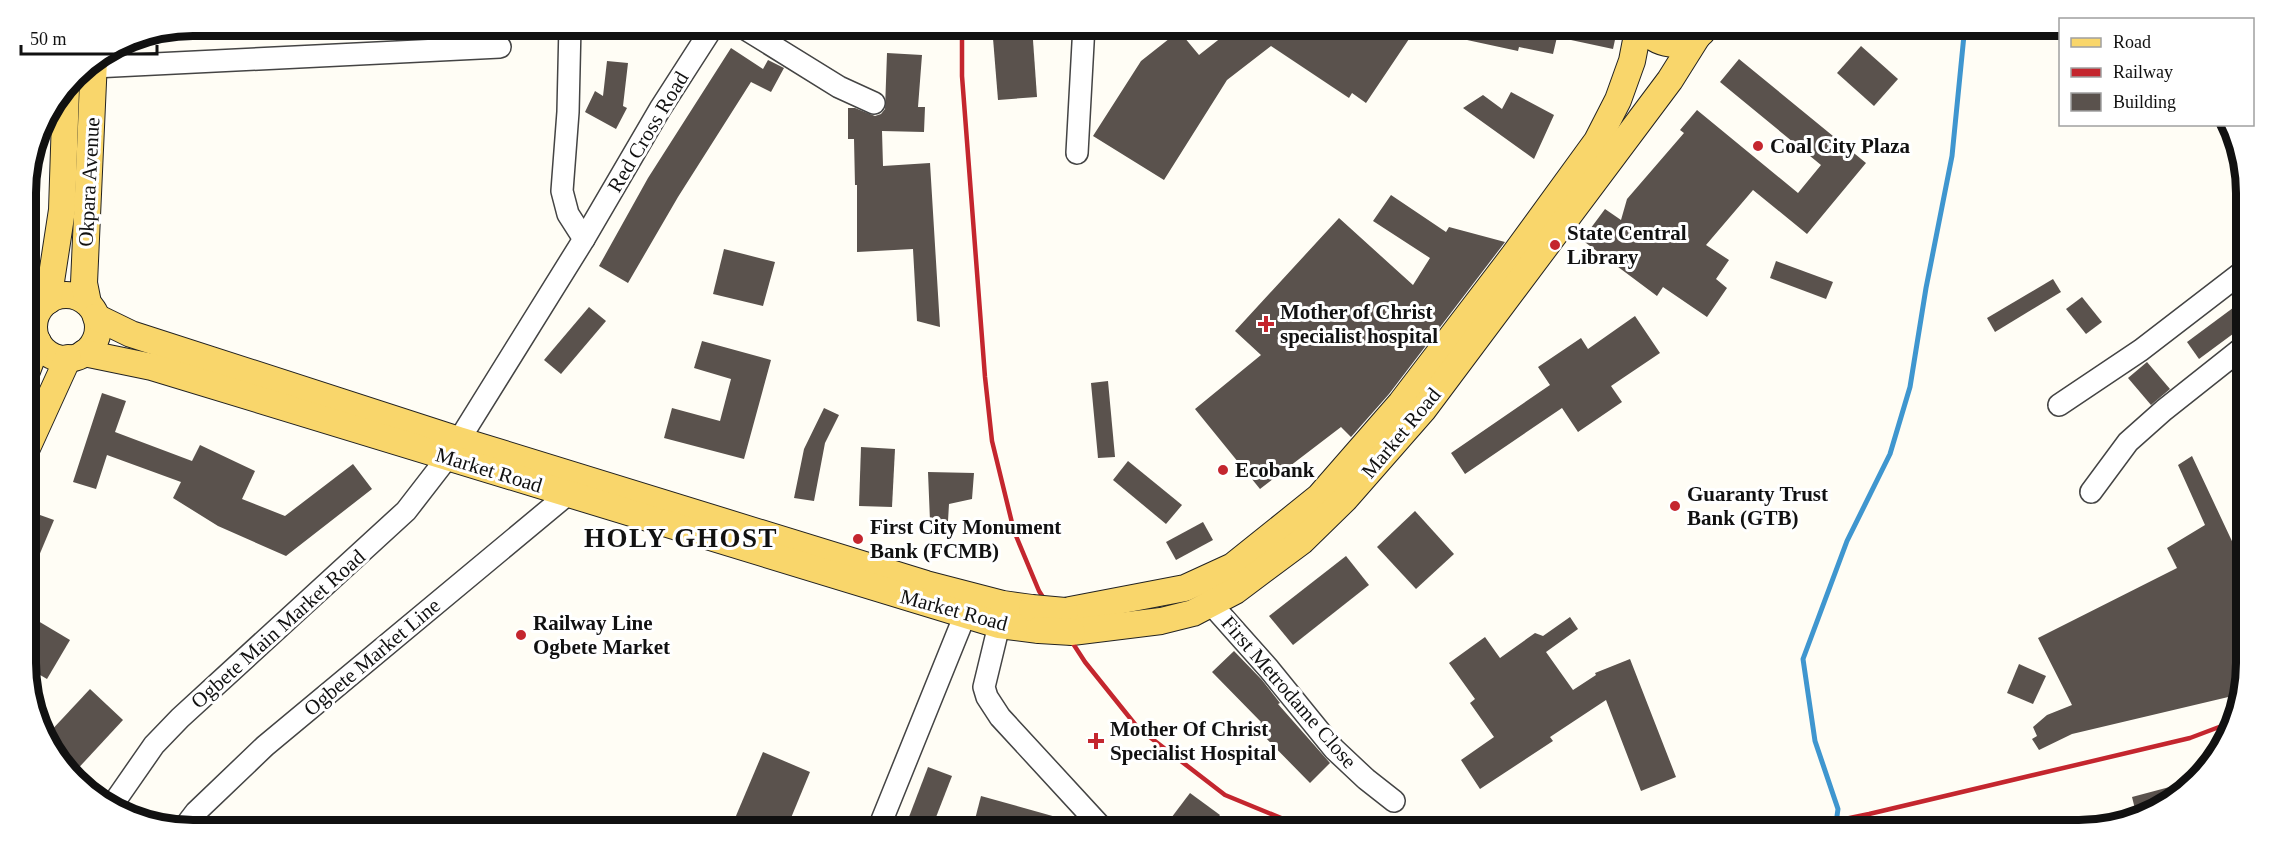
<svg xmlns="http://www.w3.org/2000/svg" width="2272" height="856" font-family="'Times New Roman',serif">
<style>
.lines{fill:none;stroke-linecap:round;stroke-linejoin:round}
.stream{stroke:#3f96cf;stroke-width:5}
.building{fill:#5a524d}
.minor-casing{stroke:#444;stroke-width:24}
.major-casing{stroke:#222;stroke-width:28}
.minor{stroke:#fff;stroke-width:21}
.major{stroke:#f9d66b;stroke-width:26}
.rail{stroke:#c4262e;stroke-width:4.5}
.major-bridge-casing{stroke:#222;stroke-width:28;stroke-linecap:butt}
.major-bridge{stroke:#f9d66b;stroke-width:26}
.poi-dot{fill:#c4262e;stroke:#fff;stroke-width:2}
.labels{text-anchor:middle;dominant-baseline:central;stroke-width:6;stroke-linejoin:round;paint-order:stroke}
.street-label{font-size:21px;fill:#111;stroke:#fff}
.poi-label{font-size:21px;font-weight:bold;fill:#111;stroke:#fff;text-anchor:start}
.district-label{font-size:27px;font-weight:bold;letter-spacing:1.5px;fill:#111;stroke:#fff}
.rim{fill:none;stroke:#111;stroke-width:8}
</style>
<rect width="100%" height="100%" fill="#fffdf5"/>
<g class="lines">
<path class="stream" d="M1835,830L1838,809L1815,741L1803,659L1847,541L1890,454L1910,387L1926,288L1952,156L1965,25"/>
</g>
<g class="building">
<path d="M992,26H1032L1037,97L998,100Z"/>
<path d="M1236,26H1324L1335,32L1339,26H1341L1362,40L1372,26H1396L1411,36L1366,103L1352,93L1349,98L1271,46L1227,80L1164,180L1093,136L1141,61L1179,31L1199,55Z"/>
<path d="M1430,26H1618L1613,49L1557,37L1553,54L1519,47L1518,51L1430,32Z"/>
<path d="M1861,46L1898,79L1874,106L1837,73Z"/>
<path d="M731,48L763,69L768,60L784,68L771,92L751,82L678,197L628,283L599,266L648,178Z"/>
<path d="M887,53L922,55L918,107H925L924,132L882,131L883,166L930,163L940,327L917,321L913,249L857,252V185H855L854,139H848V108H855L875,116L881,114L885,109Z"/>
<path d="M1739,59L1866,163L1807,234L1753,190L1706,245L1729,260L1716,279L1727,288L1707,317L1663,287L1657,296L1582,240L1605,209L1621,220L1627,199L1684,133L1680,130L1697,110L1798,193L1821,165L1720,82Z"/>
<path d="M607,61L628,63L623,106L627,108L616,129L585,112L595,91L603,96Z"/>
<path d="M1511,92L1554,115L1534,159L1463,108L1483,95L1502,109Z"/>
<path d="M1391,195L1446,232L1449,227L1505,242L1389,394L1351,437L1341,427L1260,489L1195,409L1261,355L1235,331L1339,218L1413,285L1430,258L1373,221Z"/>
<path d="M724,249L775,262L763,306L713,294Z"/>
<path d="M1776,261L1833,282L1826,299L1770,278Z"/>
<path d="M2053,279L2061,292L1995,332L1987,318Z"/>
<path d="M2082,297L2102,322L2086,334L2066,309Z"/>
<path d="M2245,299V325L2199,359L2187,342Z"/>
<path d="M589,307L606,321L561,374L544,360Z"/>
<path d="M1635,316L1660,353L1611,386L1622,402L1578,432L1562,408L1465,474L1451,453L1550,385L1538,367L1581,338L1588,349Z"/>
<path d="M702,341L771,360L744,459L664,438L672,408L720,421L731,379L694,368Z"/>
<path d="M2147,362L2170,389L2151,405L2128,378Z"/>
<path d="M1108,381L1115,457L1098,458L1091,383Z"/>
<path d="M102,393L126,401L115,432L192,461L200,445L255,471L242,499L285,516L353,464L372,489L286,556L218,526L173,498L181,482L107,455L96,489L73,482Z"/>
<path d="M824,408L839,415L825,443L814,501L794,498L804,449Z"/>
<path d="M861,447L895,449L892,507L859,506Z"/>
<path d="M2192,456L2246,571L2247,663L2241,694L2072,734L2039,750L2032,739L2037,736L2033,727L2047,715L2072,705L2038,638L2177,568L2167,548L2205,525L2178,465Z"/>
<path d="M1128,461L1182,505L1166,524L1113,480Z"/>
<path d="M928,472L974,473L972,499L949,504L948,521H930Z"/>
<path d="M1415,511L1454,554L1416,589L1377,547Z"/>
<path d="M40,515L54,520L28,582V544Z"/>
<path d="M1203,522L1213,540L1176,560L1166,542Z"/>
<path d="M1346,556L1369,585L1293,645L1269,616Z"/>
<path d="M28,615L70,640L47,679L28,668Z"/>
<path d="M1570,617L1578,629L1546,652L1573,690L1596,675L1595,673L1630,659L1676,777L1641,791L1606,700L1550,737L1553,741L1480,789L1461,760L1494,737L1470,703L1475,699L1449,663L1485,637L1500,658L1535,633L1543,636Z"/>
<path d="M1234,651L1262,680L1280,703L1278,704L1330,763L1310,783L1256,728L1261,722L1212,672Z"/>
<path d="M2019,664L2046,676L2033,704L2007,693Z"/>
<path d="M90,689L123,720L72,775L64,767L48,734Z"/>
<path d="M763,752L810,772L786,830H730Z"/>
<path d="M928,767L952,776L931,830H904Z"/>
<path d="M2192,781L2181,796L2136,813L2132,797Z"/>
<path d="M1190,793L1220,815L1209,830H1162Z"/>
<path d="M981,796L1081,824L1087,830H983L973,827Z"/>
</g>
<g class="lines">
<g class="minor-casing">
<g id="minor">
<path d="M570,25L568,112L562,191L568,214L584,239"/>
<path d="M739,25L839,87L874,103"/>
<path d="M94,67L500,47"/>
<path d="M1077,153L1084,25"/>
<path d="M2059,405L2141,350L2245,270"/>
<path d="M459,440L584,239L660,109L714,25"/>
<path d="M2091,492L2128,442L2164,410L2246,345"/>
<path d="M1212,605L1269,669L1334,749L1366,779L1394,801"/>
<path d="M999,625L984,687L987,697L1000,717L1104,830"/>
<path d="M113,804L154,745L180,718L406,511L447,458"/>
<path d="M183,829L196,812L265,746L568,494"/>
<path d="M878,830L971,600"/>
</g>
</g>
<g class="major-casing">
<g id="major">
<path d="M1641,25C1656,47 1684,50 1702,32"/>
<circle cx="66" cy="327" r="32"/>
<path d="M48,301L62,210L66,88"/>
<path d="M88,303L84,283L94,60"/>
<path d="M96,317L131,334L459,440L926,584L1003,604L1032,608"/>
<path d="M84,353L152,367L999,625L1039,630"/>
<path d="M27,371L38,342"/>
<path d="M27,448L68,358"/>
<path d="M1065,611L1185,588L1233,566L1319,497L1401,403L1514,255L1597,141L1618,100L1632,61L1639,25"/>
<path d="M1072,632L1161,621L1193,613L1235,591L1302,541L1345,499L1423,410L1670,80L1697,37"/>
</g>
</g>
<use href="#minor" class="minor"/>
<use href="#major" class="major"/>
<g class="rail">
<path d="M962,25V76L985,377L992,441L1014,531L1039,591L1085,662L1138,728L1225,795L1310,830"/>
<path d="M1792,830L1869,814L2190,738L2235,721"/>
</g>
<g class="major-bridge-casing">
<g id="major-bridge">
<path d="M1032,608L1065,611"/>
<path d="M1039,630L1072,632"/>
</g>
</g>
<use href="#major-bridge" class="major-bridge"/>
</g>
<g class="poi-dot">
<circle cx="1758" cy="146" r="6"/>
<circle cx="1555" cy="245" r="6"/>
<path d="M1263 315h6v6h6v6h-6v6h-6v-6h-6v-6h6z"/>
<circle cx="1223" cy="470" r="6"/>
<circle cx="1675" cy="506" r="6"/>
<circle cx="858" cy="539" r="6"/>
<circle cx="521" cy="635" r="6"/>
<path d="M1093 732h6v6h6v6h-6v6h-6v-6h-6v-6h6z"/>
</g>
<g class="labels">
<g class="street-label">
<text transform="translate(648 132) rotate(-59)">Red Cross Road</text>
<text transform="translate(89 182) rotate(-87)">Okpara Avenue</text>
<text transform="translate(1401 433) rotate(-50)">Market Road</text>
<text transform="translate(489 470) rotate(17)">Market Road</text>
<text transform="translate(954 610) rotate(15)">Market Road</text>
<text transform="translate(278 629) rotate(-42)">Ogbete Main Market Road</text>
<text transform="translate(372 657) rotate(-40)">Ogbete Market Line</text>
<text transform="translate(1289 692) rotate(49)">First Metrodame Close</text>
</g>
<g class="poi-label">
<text x="1770" y="146">Coal City Plaza</text>
<text x="1567" y="233">State Central<tspan x="1567" dy="24">Library</tspan></text>
<text x="1280" y="312">Mother of Christ<tspan x="1280" dy="24">specialist hospital</tspan></text>
<text x="1235" y="470">Ecobank</text>
<text x="1687" y="494">Guaranty Trust<tspan x="1687" dy="24">Bank (GTB)</tspan></text>
<text x="870" y="527">First City Monument<tspan x="870" dy="24">Bank (FCMB)</tspan></text>
<text x="533" y="623">Railway Line<tspan x="533" dy="24">Ogbete Market</tspan></text>
<text x="1110" y="729">Mother Of Christ<tspan x="1110" dy="24">Specialist Hospital</tspan></text>
</g>
<g class="district-label">
<text x="681" y="538">HOLY GHOST</text>
</g>
</g>
<path d="M0 0H2272V856H0ZM193 36H2079A157 157 0 0 1 2236 193V663A157 157 0 0 1 2079 820H193A157 157 0 0 1 36 663V193A157 157 0 0 1 193 36Z" fill="#fff" fill-rule="evenodd"/>
<path class="rim" d="M193 36H2079A157 157 0 0 1 2236 193V663A157 157 0 0 1 2079 820H193A157 157 0 0 1 36 663V193A157 157 0 0 1 193 36Z"/>
<rect x="2059" y="18" width="195" height="108" fill="#ffffff" stroke="#a0a0a0" stroke-width="1.5"/>
<rect x="2071" y="38" width="30" height="9" fill="#f9d66b" stroke="#a0a0a0" stroke-width="1.5"/>
<text x="2113" y="48" font-size="18" fill="#111111">Road</text>
<rect x="2071" y="68" width="30" height="9" fill="#c4262e" stroke="#a0a0a0" stroke-width="1.5"/>
<text x="2113" y="78" font-size="18" fill="#111111">Railway</text>
<rect x="2071" y="93" width="30" height="18" fill="#5a524d" stroke="#a0a0a0" stroke-width="1.5"/>
<text x="2113" y="108" font-size="18" fill="#111111">Building</text>
<path d="M21 45v9h136v-9" fill="none" stroke="#111111" stroke-width="3"/>
<text x="30" y="45" font-size="18" fill="#111111" stroke="#ffffff" stroke-width="4.5" paint-order="stroke">50 m</text>
</svg>
